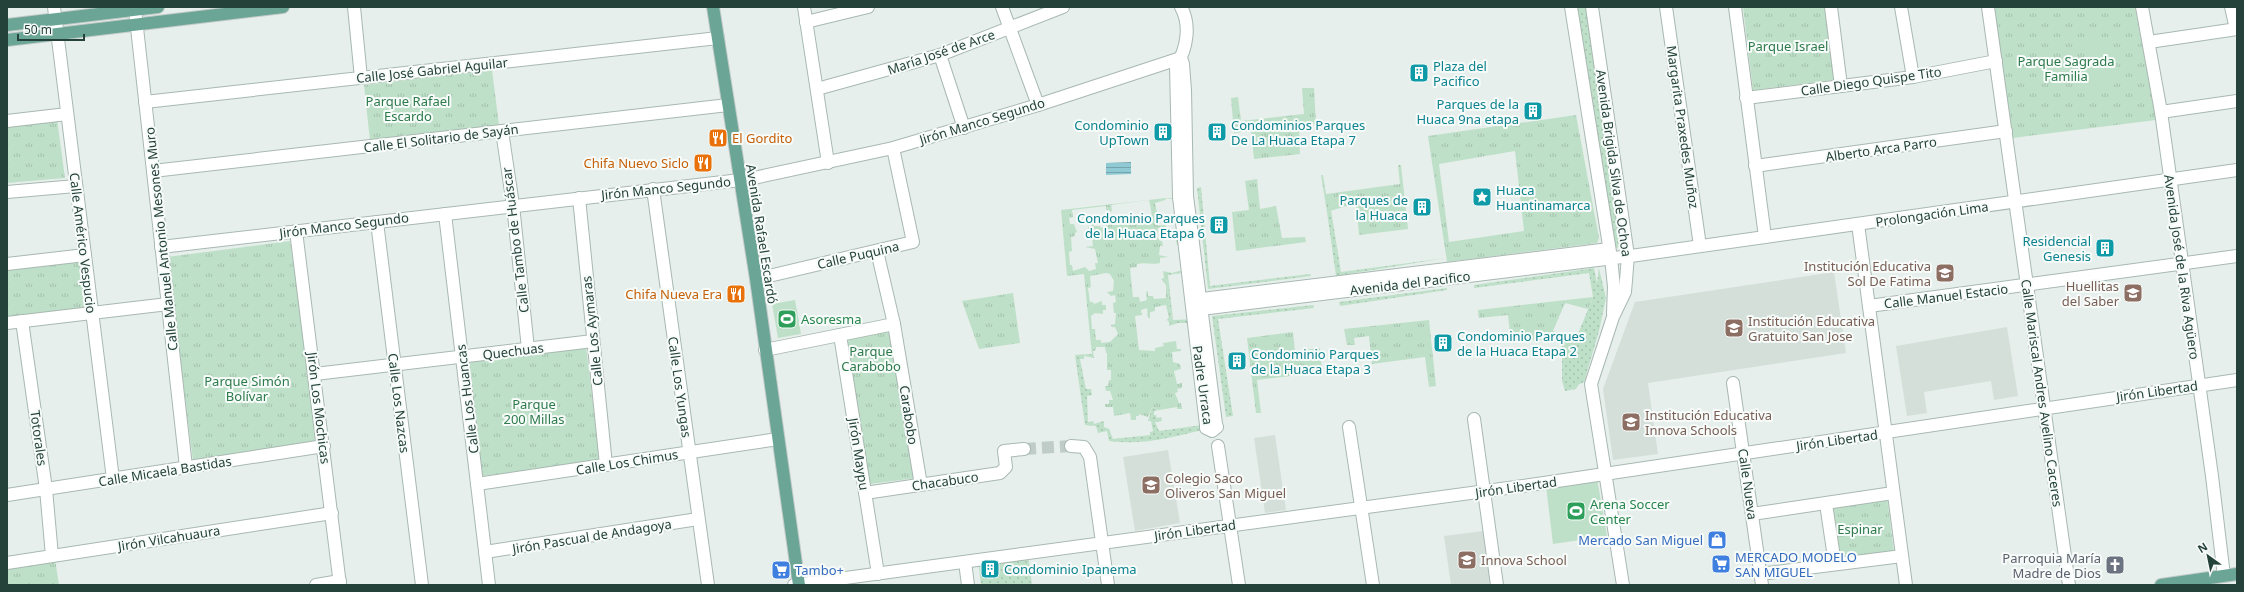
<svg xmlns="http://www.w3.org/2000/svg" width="2244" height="592" font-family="'Noto Sans',sans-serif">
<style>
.built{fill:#d4dfda}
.grass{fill:url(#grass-dots)}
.park{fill:url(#park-tufts);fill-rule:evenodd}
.garden{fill:#bfe0c8}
.water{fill:url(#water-rules)}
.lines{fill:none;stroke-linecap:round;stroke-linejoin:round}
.minor-tunnel{stroke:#bfccc8;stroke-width:12;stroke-dasharray:12 6;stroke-linecap:butt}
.minor-casing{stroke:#a8b8b2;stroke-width:14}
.major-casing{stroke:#c2cac8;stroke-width:14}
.minor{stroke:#fff;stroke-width:12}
.major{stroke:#6aa596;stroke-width:12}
.labels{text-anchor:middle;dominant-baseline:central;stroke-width:4;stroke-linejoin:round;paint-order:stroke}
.park-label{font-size:13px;fill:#2d7a4b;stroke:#f7fbf9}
.street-label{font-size:13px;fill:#24423a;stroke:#f7fbf9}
.culture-label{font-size:13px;fill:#0d838f;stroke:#f7fbf9;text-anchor:start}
.food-label{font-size:13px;fill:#c56008;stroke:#f7fbf9;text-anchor:end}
.education-label{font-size:13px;fill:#785e54;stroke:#f7fbf9;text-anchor:start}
.leisure-label{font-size:13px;fill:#27864d;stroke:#f7fbf9;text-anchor:start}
.shop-label{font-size:13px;fill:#366cbe;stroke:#f7fbf9;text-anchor:start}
.worship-label{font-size:13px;fill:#5b616d;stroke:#f7fbf9;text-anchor:end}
</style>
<defs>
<pattern id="grass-dots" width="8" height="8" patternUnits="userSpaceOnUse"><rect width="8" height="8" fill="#bfe0c8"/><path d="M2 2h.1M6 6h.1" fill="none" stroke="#a4c1ad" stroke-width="1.8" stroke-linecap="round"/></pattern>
<pattern id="park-tufts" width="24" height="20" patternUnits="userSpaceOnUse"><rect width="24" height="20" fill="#bfe0c8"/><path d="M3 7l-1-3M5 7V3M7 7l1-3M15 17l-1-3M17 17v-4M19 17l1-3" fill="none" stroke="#a4c1ad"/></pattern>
<pattern id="water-rules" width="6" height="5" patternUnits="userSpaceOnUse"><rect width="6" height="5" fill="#8ec9d4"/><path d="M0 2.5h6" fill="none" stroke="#74a5ad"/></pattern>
</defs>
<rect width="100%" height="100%" fill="#e6efeb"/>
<g class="built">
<path d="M1834,272L1846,353L1648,383L1658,454L1613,460L1603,389L1635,302Z"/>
<path d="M2007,327L2018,396L1994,400L1991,381L1924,392L1927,413L1907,416L1896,346Z"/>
<path d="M1275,435L1286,510L1265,513L1254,438Z"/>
<path d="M1168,450L1180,523L1135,531L1123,457Z"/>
<path d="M1483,531L1490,585H1451L1444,536Z"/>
</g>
<g class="grass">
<path d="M1576,7H1587L1623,244L1617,248L1614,247Z"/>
<path d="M1201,187L1210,286L1310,274L1311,276L1208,289L1197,188Z"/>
<path d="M1179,197L1188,272L1168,275L1173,320L1196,319L1210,428C1177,436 1144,446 1109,441L1107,431L1098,433L1096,426L1085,425L1075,355L1092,354L1091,346L1096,350L1093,351L1094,358L1084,356V359H1080L1086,389H1091L1092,395L1087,396L1088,422L1093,421L1094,424L1104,421V427L1109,429L1113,439L1150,435V432L1153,431L1151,421H1148L1152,407L1159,410L1154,411V415H1156L1157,418L1161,417L1162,421L1155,422L1159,431L1202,425L1200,407H1197V404H1199L1191,323H1178L1169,326V323L1171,321L1166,275L1163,271L1172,273L1183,270L1180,244L1177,245L1176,240H1180L1175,199H1165Z"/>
<path d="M1331,210L1341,272L1446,258L1336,276L1327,212Z"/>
<path d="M1594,268L1597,283L1599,268L1606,298L1599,331L1584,382L1578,385L1576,389L1565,391L1562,381V338L1576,339L1593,297L1589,273L1474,288V285Z"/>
<path d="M1447,288V290L1340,306L1339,302Z"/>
<path d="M1313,305L1314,308L1218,319L1233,416L1226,417L1212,316Z"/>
<path d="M1028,553L1032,585H981L978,560Z"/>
</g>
<g class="park">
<path d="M1743,7H1825L1834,80L1753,90Z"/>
<path d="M1994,7H2135L2156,120L2013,138Z"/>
<path d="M492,70L499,125L370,141L364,85Z"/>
<path d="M1302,88H1314L1316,124L1299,126L1300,154L1254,159L1251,131L1234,133L1231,98L1238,97L1241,121L1304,114Z"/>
<path d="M1576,115L1599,238L1597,243L1447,262L1428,136ZM1515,151L1524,231L1449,242L1439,164Z"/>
<path d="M57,119L65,178L7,183V124Z"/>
<path d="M1398,165H1401L1408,229L1359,235L1356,203L1327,212L1321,175H1323L1326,194L1400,184Z"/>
<path d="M1257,179L1260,209L1276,206L1282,238L1305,237L1306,242L1236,251L1232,212L1249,210L1245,181Z"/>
<path d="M1166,198L1165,200L1155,203L1158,218H1161L1158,220V226L1165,225L1166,227L1158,228L1157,237L1160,241H1162L1163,246H1160L1159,255L1168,257L1160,258V263C1151,265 1146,262 1137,264V267L1130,268L1133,297H1139L1140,302L1147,300L1146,292L1148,291V296H1153L1154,299L1166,298V285L1161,279L1164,278L1163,271L1166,274L1171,321L1169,323L1168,320L1166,321L1169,317L1166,305L1155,307V311L1150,312V318H1148L1147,308L1141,310L1142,315L1135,316L1139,350L1155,351V348L1164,346L1163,343L1176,341L1177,349H1181V351L1172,352L1173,362L1180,364L1181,369L1174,371L1177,384L1182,383V388L1177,389L1178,392L1175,393L1179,403H1181L1182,409H1177V407L1159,410L1152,407L1148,417L1139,414V416H1136V420H1131L1130,413L1114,416L1113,407H1105V404H1109V400H1113L1110,391H1106L1105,386H1108L1109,380H1111V370H1107V353H1106L1105,347H1096V350L1091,346L1084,274L1067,276L1061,210ZM1149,200C1151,208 1151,210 1152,219L1146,222L1134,221L1133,217L1130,224L1114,225L1113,221L1110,220L1111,224L1101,228L1100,226H1094L1093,221L1091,227H1088V231L1091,230L1095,238H1092L1093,246L1085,247L1095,249L1098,263H1095L1096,269L1089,271L1085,267L1073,271L1072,265H1070L1069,252L1072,251L1071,237L1075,236V233L1077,232L1074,224H1070L1069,218L1073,217L1072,210L1106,206V210H1109L1110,212L1112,211L1111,205ZM1106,273L1110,274L1114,281L1113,291L1107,292L1111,296L1115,295L1116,302L1113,303L1114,313H1116L1115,324L1111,325L1112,327H1115L1118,334L1110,342L1101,343V340H1096L1095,329H1092L1091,316L1095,313L1103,314V310H1106V305H1102V301L1094,304L1093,302H1090L1088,288L1091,287L1090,276Z"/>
<path d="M290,241L319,441L193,461L167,257Z"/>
<path d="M79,261L85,309L7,318V270Z"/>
<path d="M1013,293L1020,343L979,349L962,301Z"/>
<path d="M1593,297L1588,309L1565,303L1553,331L1576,339L1562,338L1511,342L1508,315L1479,318L1478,310Z"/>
<path d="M1429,320L1436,386L1429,387L1425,357L1372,364L1369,336L1354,338L1355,345H1347L1344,329Z"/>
<path d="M891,328L916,478L870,484L842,337Z"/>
<path d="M1293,332L1295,351L1320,348L1322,372L1257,380L1261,413H1256L1247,338Z"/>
<path d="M586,346L600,461L482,476L468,362Z"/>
<path d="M1887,497L1894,552L1833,561L1826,506Z"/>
<path d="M55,559L59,585H7V566Z"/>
</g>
<g class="garden">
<path d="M2107,37L2114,85L2090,89L2083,40Z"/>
<path d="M795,300L801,334L778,338L772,304Z"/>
<path d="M1597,478L1607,536L1553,544L1546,486Z"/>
</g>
<path class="water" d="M1131,162V174L1106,175V163Z"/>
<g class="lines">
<path class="minor-tunnel" d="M1024,449L1071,446"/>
<g class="minor-casing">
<g id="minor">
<path d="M54,7L113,479"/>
<path d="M354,7L361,78"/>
<path d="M804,7L828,163"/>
<path d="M1002,7L1038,105"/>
<path d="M1571,7L1611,258L1614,287L1613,313"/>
<path d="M1592,7L1628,256L1625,292L1613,317L1591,384L1623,585"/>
<path d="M1666,7L1700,246"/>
<path d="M1735,7L1765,237"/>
<path d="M1831,7L1841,86"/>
<path d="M1901,7L1913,77"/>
<path d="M1988,7L2069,585"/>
<path d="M2142,7L2161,112L2212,476L2224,576"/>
<path d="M2231,7L2236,29"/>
<path d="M135,10L186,467"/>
<path d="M806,22L868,7"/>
<path d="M2149,42L2237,29"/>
<path d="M940,55L964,128"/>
<path d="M1181,58L1183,64L1185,90L1187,196L1216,424L1217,427L1212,431L1206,428V425L1179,197L1176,66C1187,49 1191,25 1181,7"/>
<path d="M817,89L940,55L1063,7"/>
<path d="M1746,98L1913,77L1996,61"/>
<path d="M145,102L718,38"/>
<path d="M2161,112L2237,101"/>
<path d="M7,121L67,114"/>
<path d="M502,131L513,205L528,349"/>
<path d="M1755,166L2006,131"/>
<path d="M153,171L728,105"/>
<path d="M653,189L708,585"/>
<path d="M7,192L76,186"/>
<path d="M579,198L606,465"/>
<path d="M445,214L489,585"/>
<path d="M377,222L422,585"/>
<path d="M1858,224L1906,585"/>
<path d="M296,231L340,585"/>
<path d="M161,247L749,179L893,148L1038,105L1181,58"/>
<path d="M877,251L894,324L921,485"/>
<path d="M7,264L85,255"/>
<path d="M756,279L913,242L893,148"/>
<path d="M1194,300L1609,249"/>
<path d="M1869,306L2237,256"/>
<path d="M1193,310L1638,255L2237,170"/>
<path d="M22,321L46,489L52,556"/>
<path d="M7,323L168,304"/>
<path d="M840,335L878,574"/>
<path d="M765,350L894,324"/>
<path d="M315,374L593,341"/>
<path d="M1733,383L1762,585"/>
<path d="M1474,419L1497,585"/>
<path d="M1349,427L1373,585"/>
<path d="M1071,446L1084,447L1090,457L1108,585"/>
<path d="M1218,446L1239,585"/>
<path d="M477,484L778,439"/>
<path d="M865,493L1000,473L1006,467L1004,451L1024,449"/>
<path d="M7,495L324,446"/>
<path d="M1826,504L1835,564"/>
<path d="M1752,514L1893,493"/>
<path d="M485,552L698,519"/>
<path d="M965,562L968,585"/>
<path d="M7,563L332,513"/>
<path d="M1760,574L1902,556"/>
<path d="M316,585L340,581"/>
<path d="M794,585L1544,483L2237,380"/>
</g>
</g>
<g class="major-casing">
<g id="major">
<path d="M713,7L756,279L799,585"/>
<path d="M7,25L158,7"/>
<path d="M7,40L283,7"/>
<path d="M2161,585L2237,574"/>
</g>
</g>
<use href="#minor" class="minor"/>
<use href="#major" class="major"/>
</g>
<defs>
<g id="building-square" transform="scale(1)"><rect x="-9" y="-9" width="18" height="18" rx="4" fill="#0f9aa8" stroke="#f7fbf9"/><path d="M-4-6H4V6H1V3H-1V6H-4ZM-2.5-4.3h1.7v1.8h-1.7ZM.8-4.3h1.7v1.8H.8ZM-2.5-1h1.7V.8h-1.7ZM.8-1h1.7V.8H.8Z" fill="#fff"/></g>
<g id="restaurant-square" transform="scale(1)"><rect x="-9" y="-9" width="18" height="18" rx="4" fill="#e8710a" stroke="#f7fbf9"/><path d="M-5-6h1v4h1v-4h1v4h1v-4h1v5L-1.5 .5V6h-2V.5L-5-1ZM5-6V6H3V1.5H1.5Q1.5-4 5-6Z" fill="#fff"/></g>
<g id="sight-square" transform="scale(1)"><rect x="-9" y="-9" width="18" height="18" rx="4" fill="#0f9aa8" stroke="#f7fbf9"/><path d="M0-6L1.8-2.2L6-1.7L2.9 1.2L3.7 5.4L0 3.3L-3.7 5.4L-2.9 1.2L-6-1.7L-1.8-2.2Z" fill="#fff"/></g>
<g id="school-square" transform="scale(1)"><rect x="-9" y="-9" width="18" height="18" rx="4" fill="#8d6e63" stroke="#f7fbf9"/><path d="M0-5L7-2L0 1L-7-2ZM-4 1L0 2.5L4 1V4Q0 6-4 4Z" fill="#fff"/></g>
<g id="stadium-square" transform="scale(1)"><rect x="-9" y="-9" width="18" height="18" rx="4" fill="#2e9e5b" stroke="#f7fbf9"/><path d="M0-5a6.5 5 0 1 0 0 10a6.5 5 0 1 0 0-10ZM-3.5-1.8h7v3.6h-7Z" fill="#fff"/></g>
<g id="shop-square" transform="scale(1)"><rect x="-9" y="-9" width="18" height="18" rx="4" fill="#3f7fe0" stroke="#f7fbf9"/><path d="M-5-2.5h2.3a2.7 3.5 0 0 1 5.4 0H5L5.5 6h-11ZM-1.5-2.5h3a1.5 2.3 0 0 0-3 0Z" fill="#fff"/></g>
<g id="supermarket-square" transform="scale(1)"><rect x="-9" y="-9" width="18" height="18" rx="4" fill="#3f7fe0" stroke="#f7fbf9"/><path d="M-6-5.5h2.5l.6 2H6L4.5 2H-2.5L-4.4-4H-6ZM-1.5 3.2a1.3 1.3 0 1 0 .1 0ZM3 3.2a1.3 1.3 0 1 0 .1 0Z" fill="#fff"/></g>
<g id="church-square" transform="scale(1)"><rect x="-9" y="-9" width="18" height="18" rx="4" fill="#6b7280" stroke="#f7fbf9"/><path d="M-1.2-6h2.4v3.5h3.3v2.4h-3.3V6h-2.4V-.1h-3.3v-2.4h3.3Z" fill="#fff"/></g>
</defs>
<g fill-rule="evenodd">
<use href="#building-square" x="1419" y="73"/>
<use href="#building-square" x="1533" y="111"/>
<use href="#building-square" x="1163" y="132"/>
<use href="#building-square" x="1217" y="132"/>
<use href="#restaurant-square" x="718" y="138"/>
<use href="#restaurant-square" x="703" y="163"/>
<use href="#sight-square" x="1482" y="197"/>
<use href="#building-square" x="1422" y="207"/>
<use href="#building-square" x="1219" y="225"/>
<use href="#building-square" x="2105" y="248"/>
<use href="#school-square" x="1945" y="273"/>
<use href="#school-square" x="2133" y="293"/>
<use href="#restaurant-square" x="736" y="294"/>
<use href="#stadium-square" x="787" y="319"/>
<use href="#school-square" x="1734" y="328"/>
<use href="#building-square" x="1443" y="343"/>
<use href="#building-square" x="1237" y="361"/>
<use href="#school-square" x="1631" y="422"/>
<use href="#school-square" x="1151" y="485"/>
<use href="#stadium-square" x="1576" y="511"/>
<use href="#shop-square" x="1717" y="540"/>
<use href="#school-square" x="1467" y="560"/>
<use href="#supermarket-square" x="1721" y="564"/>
<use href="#church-square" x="2115" y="565"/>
<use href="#building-square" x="990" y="569"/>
<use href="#supermarket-square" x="781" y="570"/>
</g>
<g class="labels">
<g class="park-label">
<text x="1788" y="46">Parque Israel</text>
<text x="2066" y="61">Parque Sagrada<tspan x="2066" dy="15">Familia</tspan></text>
<text x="408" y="101">Parque Rafael<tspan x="408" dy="15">Escardo</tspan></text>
<text x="871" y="351">Parque<tspan x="871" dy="15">Carabobo</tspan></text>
<text x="247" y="381">Parque Simón<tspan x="247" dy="15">Bolívar</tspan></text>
<text x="534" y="404">Parque<tspan x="534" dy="15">200 Millas</tspan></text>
<text x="1860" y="529">Espinar</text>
</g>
<g class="street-label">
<text transform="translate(941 52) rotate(-19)">María José de Arce</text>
<text transform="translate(432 70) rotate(-6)">Calle José Gabriel Aguilar</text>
<text transform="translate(1871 81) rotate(-8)">Calle Diego Quispe Tito</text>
<text transform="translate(982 121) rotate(-17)">Jirón Manco Segundo</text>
<text transform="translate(1683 127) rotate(82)">Margarita Praxedes Muñoz</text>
<text transform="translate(441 138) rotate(-7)">Calle El Solitario de Sayán</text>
<text transform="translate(1881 149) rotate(-8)">Alberto Arca Parro</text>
<text transform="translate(1614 163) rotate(82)">Avenida Brigida Silva de Ochoa</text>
<text transform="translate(666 188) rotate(-6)">Jirón Manco Segundo</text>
<text transform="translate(1932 214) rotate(-8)">Prolongación Lima</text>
<text transform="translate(344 225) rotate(-7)">Jirón Manco Segundo</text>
<text transform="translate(762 234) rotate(81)">Avenida Rafael Escardó</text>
<text transform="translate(161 239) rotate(-96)">Calle Manuel Antonio Mesones Muro</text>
<text transform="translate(515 240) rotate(-97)">Calle Tambo de Huáscar</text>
<text transform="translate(83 243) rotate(83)">Calle Américo Vespucio</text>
<text transform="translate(858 255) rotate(-13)">Calle Puquina</text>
<text transform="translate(2182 267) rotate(82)">Avenida José de la Riva Agüero</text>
<text transform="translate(1410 283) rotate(-7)">Avenida del Pacifico</text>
<text transform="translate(1946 296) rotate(-7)">Calle Manuel Estacio</text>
<text transform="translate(592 331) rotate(-96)">Calle Los Aymaras</text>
<text transform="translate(513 351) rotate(-7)">Quechuas</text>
<text transform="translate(1203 385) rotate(82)">Padre Urraca</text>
<text transform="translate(680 387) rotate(82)">Calle Los Yungas</text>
<text transform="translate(2157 391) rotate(-8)">Jirón Libertad</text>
<text transform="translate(2042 393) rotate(82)">Calle Mariscal Andres Avelino Caceres</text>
<text transform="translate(467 399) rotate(-97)">Calle Los Huancas</text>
<text transform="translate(399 403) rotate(83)">Calle Los Nazcas</text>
<text transform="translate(319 408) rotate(83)">Jirón Los Mochicas</text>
<text transform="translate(909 415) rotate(81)">Carabobo</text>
<text transform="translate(39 438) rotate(82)">Totorales</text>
<text transform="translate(1837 440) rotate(-8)">Jirón Libertad</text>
<text transform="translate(859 454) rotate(81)">Jirón Maypu</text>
<text transform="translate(627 462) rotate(-9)">Calle Los Chimus</text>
<text transform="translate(165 471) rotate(-9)">Calle Micaela Bastidas</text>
<text transform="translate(945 481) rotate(-8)">Chacabuco</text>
<text transform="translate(1748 484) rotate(82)">Calle Nueva</text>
<text transform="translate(1516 487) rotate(-8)">Jirón Libertad</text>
<text transform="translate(1195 530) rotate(-8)">Jirón Libertad</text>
<text transform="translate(592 536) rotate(-9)">Jirón Pascual de Andagoya</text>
<text transform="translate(169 538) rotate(-9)">Jirón Vilcahuaura</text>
</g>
<g class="culture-label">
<text x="1433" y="66">Plaza del<tspan x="1433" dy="15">Pacifico</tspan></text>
<text x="1519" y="104" text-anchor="end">Parques de la<tspan x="1519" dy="15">Huaca 9na etapa</tspan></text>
<text x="1149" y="125" text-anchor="end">Condominio<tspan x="1149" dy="15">UpTown</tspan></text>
<text x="1231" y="125">Condominios Parques<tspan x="1231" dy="15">De La Huaca Etapa 7</tspan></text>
<text x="1496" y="190">Huaca<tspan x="1496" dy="15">Huantinamarca</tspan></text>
<text x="1408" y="200" text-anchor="end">Parques de<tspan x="1408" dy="15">la Huaca</tspan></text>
<text x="1205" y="218" text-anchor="end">Condominio Parques<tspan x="1205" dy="15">de la Huaca Etapa 6</tspan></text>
<text x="2091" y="241" text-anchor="end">Residencial<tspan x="2091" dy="15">Genesis</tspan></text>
<text x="1457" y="336">Condominio Parques<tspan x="1457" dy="15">de la Huaca Etapa 2</tspan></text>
<text x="1251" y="354">Condominio Parques<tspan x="1251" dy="15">de la Huaca Etapa 3</tspan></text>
<text x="1004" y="569">Condominio Ipanema</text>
</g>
<g class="food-label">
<text x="732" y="138" text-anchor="start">El Gordito</text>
<text x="689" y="163">Chifa Nuevo Siclo</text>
<text x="722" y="294">Chifa Nueva Era</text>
</g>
<g class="education-label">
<text x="1931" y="266" text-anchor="end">Institución Educativa<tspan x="1931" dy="15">Sol De Fatima</tspan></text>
<text x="2119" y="286" text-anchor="end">Huellitas<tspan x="2119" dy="15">del Saber</tspan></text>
<text x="1748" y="321">Institución Educativa<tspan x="1748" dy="15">Gratuito San Jose</tspan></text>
<text x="1645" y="415">Institución Educativa<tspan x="1645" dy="15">Innova Schools</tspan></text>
<text x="1165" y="478">Colegio Saco<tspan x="1165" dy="15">Oliveros San Miguel</tspan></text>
<text x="1481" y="560">Innova School</text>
</g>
<g class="leisure-label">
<text x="801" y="319">Asoresma</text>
<text x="1590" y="504">Arena Soccer<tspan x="1590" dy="15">Center</tspan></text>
</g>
<g class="shop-label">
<text x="1703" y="540" text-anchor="end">Mercado San Miguel</text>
<text x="1735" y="557">MERCADO MODELO<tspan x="1735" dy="15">SAN MIGUEL</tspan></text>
<text x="795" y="570">Tambo+</text>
</g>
<g class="worship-label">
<text x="2101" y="558">Parroquia María<tspan x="2101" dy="15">Madre de Dios</tspan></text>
</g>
</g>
<rect width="2244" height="592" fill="none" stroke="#24423a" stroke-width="16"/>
<g transform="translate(2208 556) rotate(327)" stroke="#f7fbf9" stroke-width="3" paint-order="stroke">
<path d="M0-3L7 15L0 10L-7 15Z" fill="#24423a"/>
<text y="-6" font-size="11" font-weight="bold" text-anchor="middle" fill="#24423a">N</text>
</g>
<path d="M18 34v6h66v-6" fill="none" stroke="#24423a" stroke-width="2"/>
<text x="24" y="34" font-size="12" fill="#24423a" stroke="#f7fbf9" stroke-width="3" paint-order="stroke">50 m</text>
</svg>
